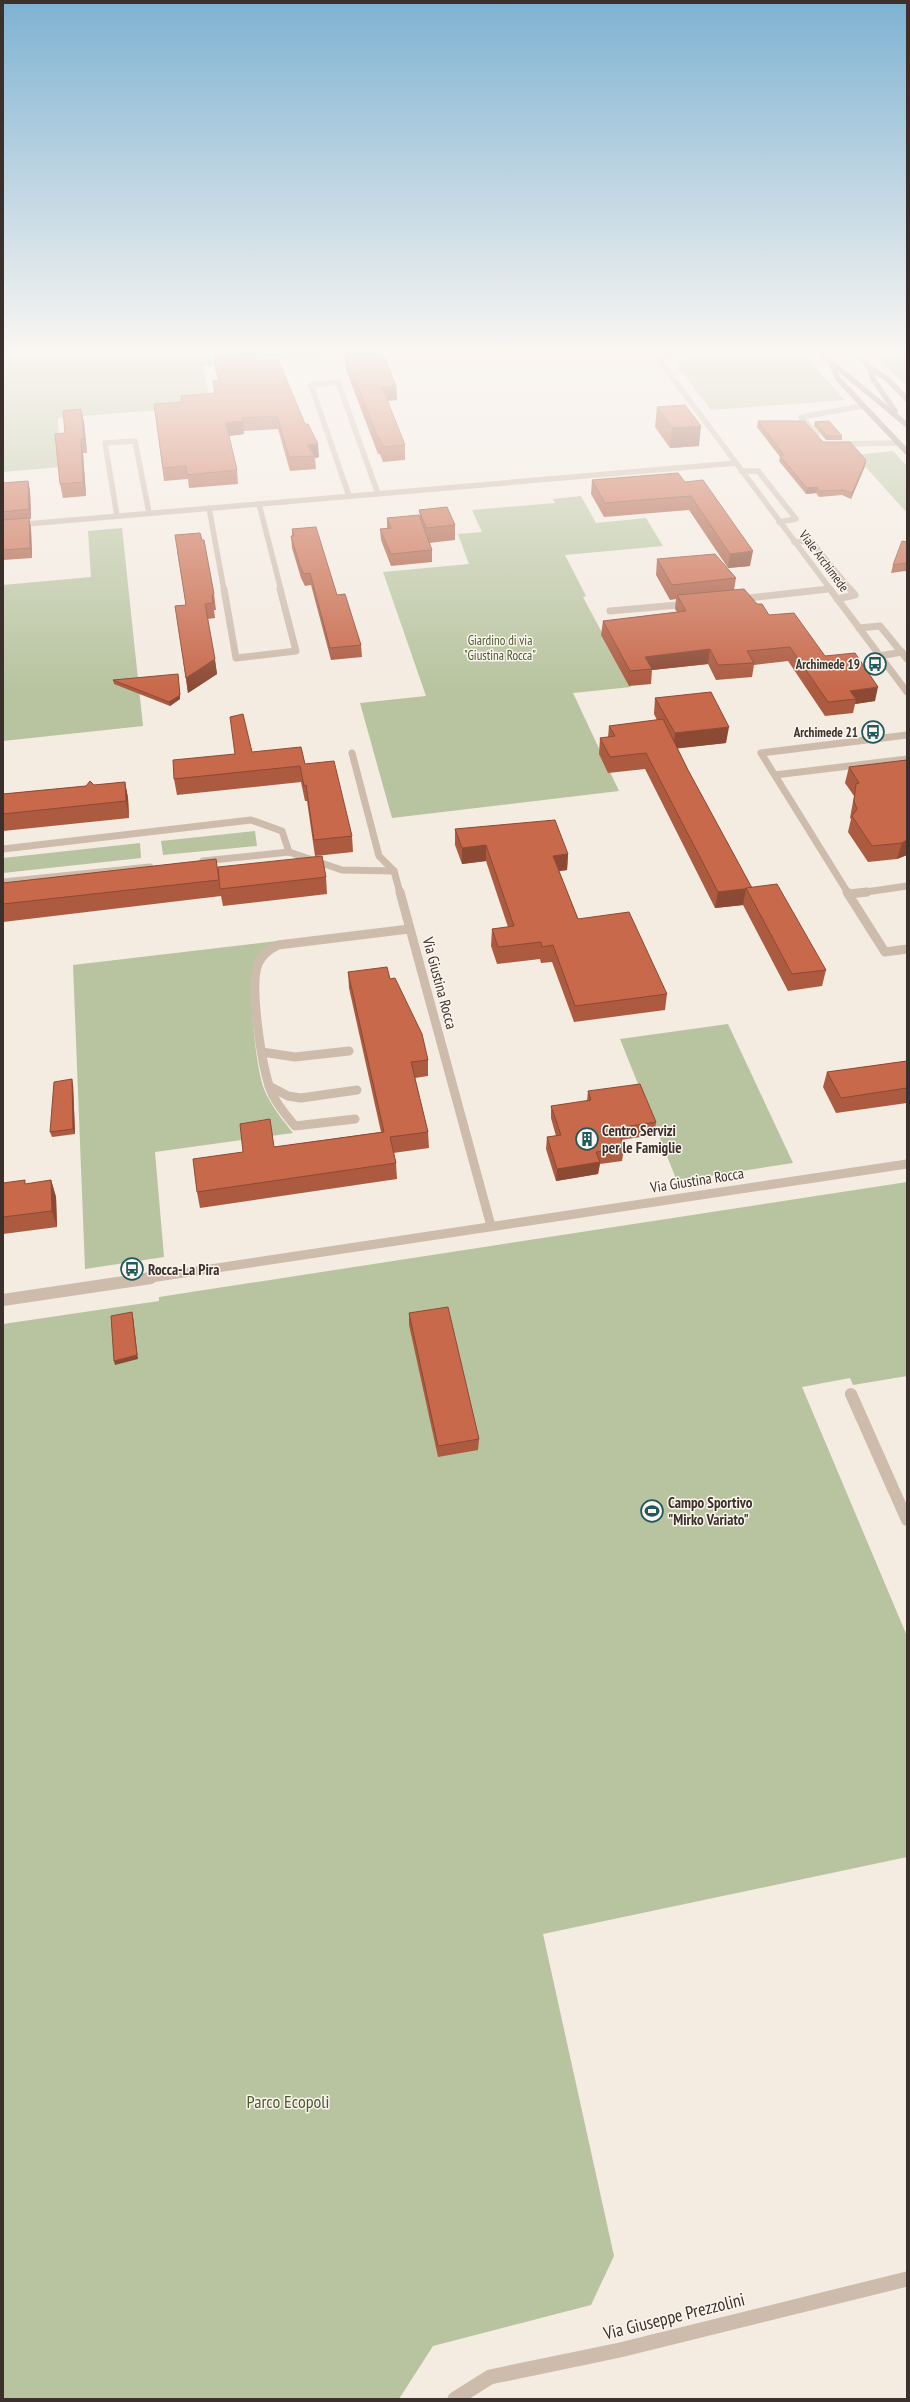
<svg xmlns="http://www.w3.org/2000/svg" width="910" height="2402" font-family="'PT Sans Narrow',sans-serif">
<style>
.green{fill:#b8c4a0}
.lines{fill:none;stroke-linecap:round;stroke-linejoin:round}
.lane-far2{stroke:#cdbbac;stroke-width:5.5}
.lane-far1{stroke:#cdbbac;stroke-width:7}
.lane{stroke:#cdbbac;stroke-width:9}
.street-far4{stroke:#cdbbac;stroke-width:5.5}
.street-far3{stroke:#cdbbac;stroke-width:7}
.street-far2{stroke:#cdbbac;stroke-width:9}
.street-far1{stroke:#cdbbac;stroke-width:12}
.street{stroke:#cdbbac;stroke-width:15}
.secondary{stroke:#a18a7d;stroke-width:5.5}
.wall{fill:#ac5a40}
.shaded-wall{fill:#8c4a34}
.building{fill:#c8694b;stroke:#8c4a34}
.labels{text-anchor:middle;dominant-baseline:central;stroke-width:3;stroke-linejoin:round;paint-order:stroke}
.far-street-label{font-size:13px;fill:#3b302b;stroke:#fbf5ee}
.far-park-label{font-size:13px;fill:#4a5a2e;stroke:#fbf5ee}
.far-poi-label{font-size:13px;font-weight:bold;fill:#3b302b;stroke:#fbf5ee;text-anchor:end}
.street-label{font-size:15px;fill:#3b302b;stroke:#fbf5ee}
.poi-label{font-size:15px;font-weight:bold;fill:#3b302b;stroke:#fbf5ee;text-anchor:start}
.near-park-label{font-size:18px;fill:#4a5a2e;stroke:#fbf5ee}
.near-street-label{font-size:18px;fill:#3b302b;stroke:#fbf5ee}
</style>
<rect width="100%" height="100%" fill="#f4ebe1"/>
<g class="green">
<path d="M3,353H372L203,366L211,406L58,418L60,467L3,472Z"/>
<path d="M751,353H802L845,400L711,410L676,364L677,361L684,359Z"/>
<path d="M873,353H907V387Z"/>
<path d="M893,451L907,466V513L855,455Z"/>
<path d="M581,496L596,523L646,518L663,546L565,555L586,596L583,597L631,687L573,693L619,791L392,818L360,703L426,696L383,572L469,564L458,534L482,532L472,510L555,503L553,499Z"/>
<path d="M122,528L143,726L3,741V585L91,577L88,531Z"/>
<path d="M255,831L257,846L163,855L161,841Z"/>
<path d="M140,843L141,858L3,873V858Z"/>
<path d="M277,941C269,946 261,951 256,959C245,976 256,1069 264,1089C271,1106 282,1119 293,1133L155,1152L164,1257L85,1269L73,965Z"/>
<path d="M728,1024L793,1163L677,1181L620,1039Z"/>
<path d="M907,1182V1376L853,1385L850,1378L802,1387L907,1636V1857L543,1934L614,2256L591,2305L433,2346L399,2399H3V1324L159,1301V1297Z"/>
</g>
<g class="lines">
<g class="lane-far2">
<path d="M817,435L801,417L863,406"/>
<path d="M839,444L898,443"/>
<path d="M741,471H758L796,519L779,522"/>
<path d="M794,542L811,541L851,590"/>
</g>
<g class="lane-far1">
<path d="M837,599L855,595L850,589"/>
<path d="M859,628L880,626L907,659"/>
<path d="M879,656L902,652"/>
</g>
<g class="lane">
<path d="M262,1052L295,1057L349,1051"/>
<path d="M269,1086L288,1096L301,1098L357,1090"/>
<path d="M355,1119L295,1126C286,1115 276,1104 271,1091C262,1068 249,986 258,964C262,955 270,949 278,945L409,929"/>
</g>
<g class="street-far4">
<path d="M675,353L661,359L663,365L831,590"/>
<path d="M349,496L311,385L338,382L378,494"/>
<path d="M259,504L281,590"/>
<path d="M209,508L224,590"/>
<path d="M117,516L105,443L135,441L149,513"/>
<path d="M3,526L736,463"/>
<path d="M819,590L830,589"/>
</g>
<g class="street-far3">
<path d="M224,589L236,658L296,651L280,589"/>
<path d="M830,589L907,692"/>
<path d="M739,599L828,589"/>
<path d="M610,611L689,604"/>
<path d="M352,753L379,856L394,871L400,893"/>
<path d="M775,775L907,759"/>
<path d="M3,849L251,820L282,831L289,852"/>
<path d="M203,861L289,852L342,870L394,871"/>
<path d="M3,882L150,867"/>
<path d="M848,893L761,753L907,735"/>
<path d="M859,893L907,886"/>
</g>
<g class="street-far2">
<path d="M400,892L491,1226"/>
<path d="M847,892L885,952L907,949"/>
<path d="M849,894L867,892"/>
<path d="M144,1279L907,1164"/>
</g>
<g class="street-far1">
<path d="M3,1300L151,1278"/>
<path d="M851,1394L907,1520"/>
</g>
<path class="street" d="M455,2399L490,2377L620,2350L907,2279"/>
<g class="secondary">
<path d="M820,353L907,425"/>
<path d="M855,353L869,367L873,379L895,411"/>
<path d="M832,365L838,379L907,452"/>
<path d="M869,367L887,379L907,399"/>
</g>
</g>
<g class="wall">
<path d="M345,353L382,358L396,386L397,400L387,401L405,445V460L383,462L380,454H378L345,367Z"/>
<path d="M214,356L258,360L305,424L319,457L315,458L316,469L290,471L278,429L244,431V434L229,436L237,470L238,484L189,488L188,479L164,481L154,404L182,402L214,393L213,381L218,380L215,369Z"/>
<path d="M657,407L699,446L670,448L655,427Z"/>
<path d="M758,421L823,442L866,460L865,466L851,499L842,495L819,497L816,493L806,494L779,461L780,457L757,427Z"/>
<path d="M84,422L87,453H83L86,496L63,498L60,484L65,433Z"/>
<path d="M815,422L842,436V440H826L814,426Z"/>
<path d="M592,480L685,482L750,566L728,568L689,510L604,517L591,494Z"/>
<path d="M28,481L30,491L31,519H29L31,528L32,558L3,560V483Z"/>
<path d="M419,510L455,525V540L429,543L432,550V562L391,566L381,540L380,529L387,528V518L420,516Z"/>
<path d="M292,529L337,595L361,645L362,657L331,660L311,585L305,586L301,578L292,548L291,536H292Z"/>
<path d="M907,542V572L905,571L891,573L893,565Z"/>
<path d="M177,550L214,594L216,610H214L215,618L208,619L217,674L188,693L175,606L186,605Z"/>
<path d="M657,559L736,578L734,590L757,604L769,615L825,656L875,701L855,704L853,713L825,716L788,661L754,665L752,677L716,680L708,664L652,670L651,684L629,686L601,635L603,621L677,612L675,609L676,599L670,600L656,575Z"/>
<path d="M178,674L180,699L170,706L114,684L113,680Z"/>
<path d="M655,698L726,743L677,748L688,770L752,888L826,970L822,986L788,991L743,905L715,908L645,769L608,773L599,754L600,738L608,737L609,726L657,720L654,714Z"/>
<path d="M252,752L305,764L352,836L353,852L315,856L307,801H305L301,782L177,795L174,779L235,754Z"/>
<path d="M907,760V855L897,859L868,862L848,832L851,819L850,818L854,796L845,783L849,767Z"/>
<path d="M125,782L128,798L129,818L3,831V794Z"/>
<path d="M455,829L568,854L567,870L559,871L578,919L667,994L665,1010L574,1022L552,962L541,963L540,959L497,964L491,946L492,929L508,927L486,861L462,864L455,845Z"/>
<path d="M216,859L219,882L326,877L327,894L223,906L221,896L3,922V883Z"/>
<path d="M348,972L390,979L428,1060V1076L415,1078L428,1132L429,1148L393,1153L396,1163L397,1179L200,1208L197,1192L274,1147L381,1132L349,988Z"/>
<path d="M907,1061V1103L836,1113L823,1087L827,1072Z"/>
<path d="M73,1084L75,1134L52,1137L50,1132Z"/>
<path d="M588,1091L656,1122L654,1135L621,1140L624,1148L622,1161L600,1164L598,1174L556,1181L546,1149L547,1137L556,1136L551,1118V1106L587,1101Z"/>
<path d="M51,1180L56,1197L57,1227L3,1234V1183L26,1184Z"/>
<path d="M409,1313L479,1439L478,1450L438,1457L409,1325Z"/>
</g>
<g class="shaded-wall">
<path d="M396,386L397,400L382,401V387Z"/>
<path d="M81,409L84,422L87,453L84,439Z"/>
<path d="M243,421L244,434L227,436L226,423Z"/>
<path d="M701,426L699,446L670,448L672,428Z"/>
<path d="M81,439L83,453L86,496L83,482Z"/>
<path d="M318,444L319,457L315,458V456L307,445Z"/>
<path d="M866,460L865,466L851,499L852,493Z"/>
<path d="M28,481L30,491L31,519L29,509Z"/>
<path d="M817,487L816,493L806,494L807,488Z"/>
<path d="M29,518L31,528L32,558L30,548Z"/>
<path d="M753,551L750,566L728,568L730,554Z"/>
<path d="M710,649L708,664L652,670L645,657Z"/>
<path d="M215,659L217,674L188,693L186,678Z"/>
<path d="M178,674L180,699L170,706L169,702Z"/>
<path d="M878,687L875,701L855,704L856,699L850,691Z"/>
<path d="M729,727L726,743L673,749L675,733Z"/>
<path d="M125,782L128,798L129,818L126,801Z"/>
<path d="M907,840V855L897,859L902,843Z"/>
<path d="M486,845V861L462,864V848Z"/>
<path d="M568,854L567,870L552,872L553,856Z"/>
<path d="M746,888L743,905L715,908L718,892Z"/>
<path d="M72,1079L73,1084L75,1134L73,1129Z"/>
<path d="M600,1162L598,1174L556,1181L557,1169Z"/>
<path d="M51,1180L56,1197L57,1227L52,1211Z"/>
<path d="M132,1312L133,1317L138,1359L115,1365L114,1361Z"/>
</g>
<g class="building">
<path d="M256,353L258,360L278,359L305,424H308L318,444L307,445L315,456L289,457L277,416L242,418L243,421L226,423L237,470L187,475L186,466L163,468L154,404L182,402L181,396L216,393L213,381L220,380L214,356Z"/>
<path d="M345,353H380L382,358H385L396,386L382,387L405,445L383,447L380,439H378Z"/>
<path d="M685,405L701,426L672,428L657,407Z"/>
<path d="M81,409L84,439H81L83,482L60,484L55,434L65,433L63,411Z"/>
<path d="M758,421H804L823,442H850L866,460L852,493L843,490L820,491L817,487L807,488L780,456L784,455Z"/>
<path d="M829,421L842,436H827L815,422Z"/>
<path d="M678,473L685,482L703,480L753,551L730,554L691,496L605,503L592,480Z"/>
<path d="M28,481L29,509L3,512V483Z"/>
<path d="M447,507L455,525L426,528L419,510Z"/>
<path d="M419,515L432,550L391,554L380,529L391,528L387,518Z"/>
<path d="M29,518L30,548L3,550V520Z"/>
<path d="M316,527L337,595L345,594L361,645L330,648L310,573L304,574L300,566L291,536H294L292,529Z"/>
<path d="M200,533L202,540H204L214,594L212,595L213,603L205,604L215,659L186,678L175,606L186,605L175,535Z"/>
<path d="M902,541L907,542V563L893,565Z"/>
<path d="M715,554L736,578L672,585L657,559Z"/>
<path d="M744,589L757,604H762L769,615L794,613L825,656L855,653L878,687L850,691L856,699L828,702L790,647L747,651L754,663L718,665L710,649L645,657L652,669L630,671L603,621L686,611L677,595Z"/>
<path d="M178,674L180,695L169,702L113,680Z"/>
<path d="M711,692L729,727L675,733L655,698Z"/>
<path d="M243,714L252,752L301,747L305,764L334,761L352,836L314,840L306,785L304,786L300,766L174,779L173,760L235,754L230,717Z"/>
<path d="M663,719L688,770L752,888L718,892L646,753L610,757L600,738L615,736L609,726Z"/>
<path d="M907,760V840L902,843L872,846L852,816L857,809L854,801L856,784L859,783L849,767Z"/>
<path d="M90,781L94,785L125,782L126,801L3,814V794L86,786Z"/>
<path d="M555,820L568,854L553,856L578,919L629,912L667,994L575,1006L553,945L542,947L541,942L498,947L492,929L514,926L486,845L462,848L455,829Z"/>
<path d="M322,856L326,877L220,889L218,867Z"/>
<path d="M216,859L219,880L3,904V883Z"/>
<path d="M777,884L826,970L792,974L746,888Z"/>
<path d="M387,967L390,979L395,978L422,1034L428,1060L411,1062L428,1132L390,1137L396,1163L197,1192L193,1159L243,1152L240,1124L270,1119L274,1147L384,1132L348,972Z"/>
<path d="M907,1061V1088L841,1098L827,1072Z"/>
<path d="M72,1079L73,1129L50,1132L54,1082Z"/>
<path d="M640,1084L656,1122L617,1128L624,1148L596,1152L600,1162L557,1169L547,1137L561,1135L551,1106L591,1100L588,1091Z"/>
<path d="M25,1180V1184L51,1180L52,1211L3,1217V1183Z"/>
<path d="M448,1307L479,1439L438,1446L409,1313Z"/>
<path d="M132,1312L137,1355L114,1361L111,1316Z"/>
</g>
<linearGradient id="sky" x2="0" y2="1"><stop stop-color="#7eb2d2"/><stop offset="0.51" stop-color="#faf6f2"/><stop offset="1" stop-color="#faf6f2" stop-opacity="0"/></linearGradient>
<rect width="910" height="689" fill="url(#sky)"/>
<defs>
<g id="bus-ring" transform="scale(1.15)"><circle r="9.5" fill="#fbf5ee" stroke="#1f5a5e" stroke-width="1.5"/><path d="M-5-6H5V4H4V6H2V4H-2V6H-4V4H-5ZM-3.5-4V0h7V-4ZM-3.5 1.2v1.5H-2V1.2ZM2 1.2v1.5H3.5V1.2Z" fill="#1f5a5e"/></g>
<g id="building-ring" transform="scale(1.15)"><circle r="9.5" fill="#fbf5ee" stroke="#1f5a5e" stroke-width="1.5"/><path d="M-4-6H4V6H1V3H-1V6H-4ZM-2.5-4.3h1.7v1.8h-1.7ZM.8-4.3h1.7v1.8H.8ZM-2.5-1h1.7V.8h-1.7ZM.8-1h1.7V.8H.8Z" fill="#1f5a5e"/></g>
<g id="stadium-ring" transform="scale(1.15)"><circle r="9.5" fill="#fbf5ee" stroke="#1f5a5e" stroke-width="1.5"/><path d="M0-5a6.5 5 0 1 0 0 10a6.5 5 0 1 0 0-10ZM-3.5-1.8h7v3.6h-7Z" fill="#1f5a5e"/></g>
</defs>
<g fill-rule="evenodd">
<use href="#bus-ring" x="875" y="664"/>
<use href="#bus-ring" x="873" y="732"/>
<use href="#building-ring" x="587" y="1139"/>
<use href="#bus-ring" x="132" y="1269"/>
<use href="#stadium-ring" x="652" y="1511"/>
</g>
<g class="labels">
<g class="far-street-label">
<text transform="translate(824 561) rotate(53)">Viale Archimede</text>
</g>
<g class="far-park-label">
<text x="500" y="640">Giardino di via<tspan x="500" dy="15">"Giustina Rocca"</tspan></text>
</g>
<g class="far-poi-label">
<text x="860" y="664">Archimede 19</text>
<text x="858" y="732">Archimede 21</text>
</g>
<g class="street-label">
<text transform="translate(440 983) rotate(75)">Via Giustina Rocca</text>
<text transform="translate(697 1180) rotate(-9)">Via Giustina Rocca</text>
</g>
<g class="poi-label">
<text x="602" y="1130">Centro Servizi<tspan x="602" dy="17">per le Famiglie</tspan></text>
<text x="148" y="1269">Rocca-La Pira</text>
<text x="668" y="1502">Campo Sportivo<tspan x="668" dy="17">"Mirko Variato"</tspan></text>
</g>
<g class="near-park-label">
<text x="288" y="2101">Parco Ecopoli</text>
</g>
<g class="near-street-label">
<text transform="translate(674 2316) rotate(-14)">Via Giuseppe Prezzolini</text>
</g>
</g>
<rect width="910" height="2402" fill="none" stroke="#3b302b" stroke-width="8"/>
</svg>
